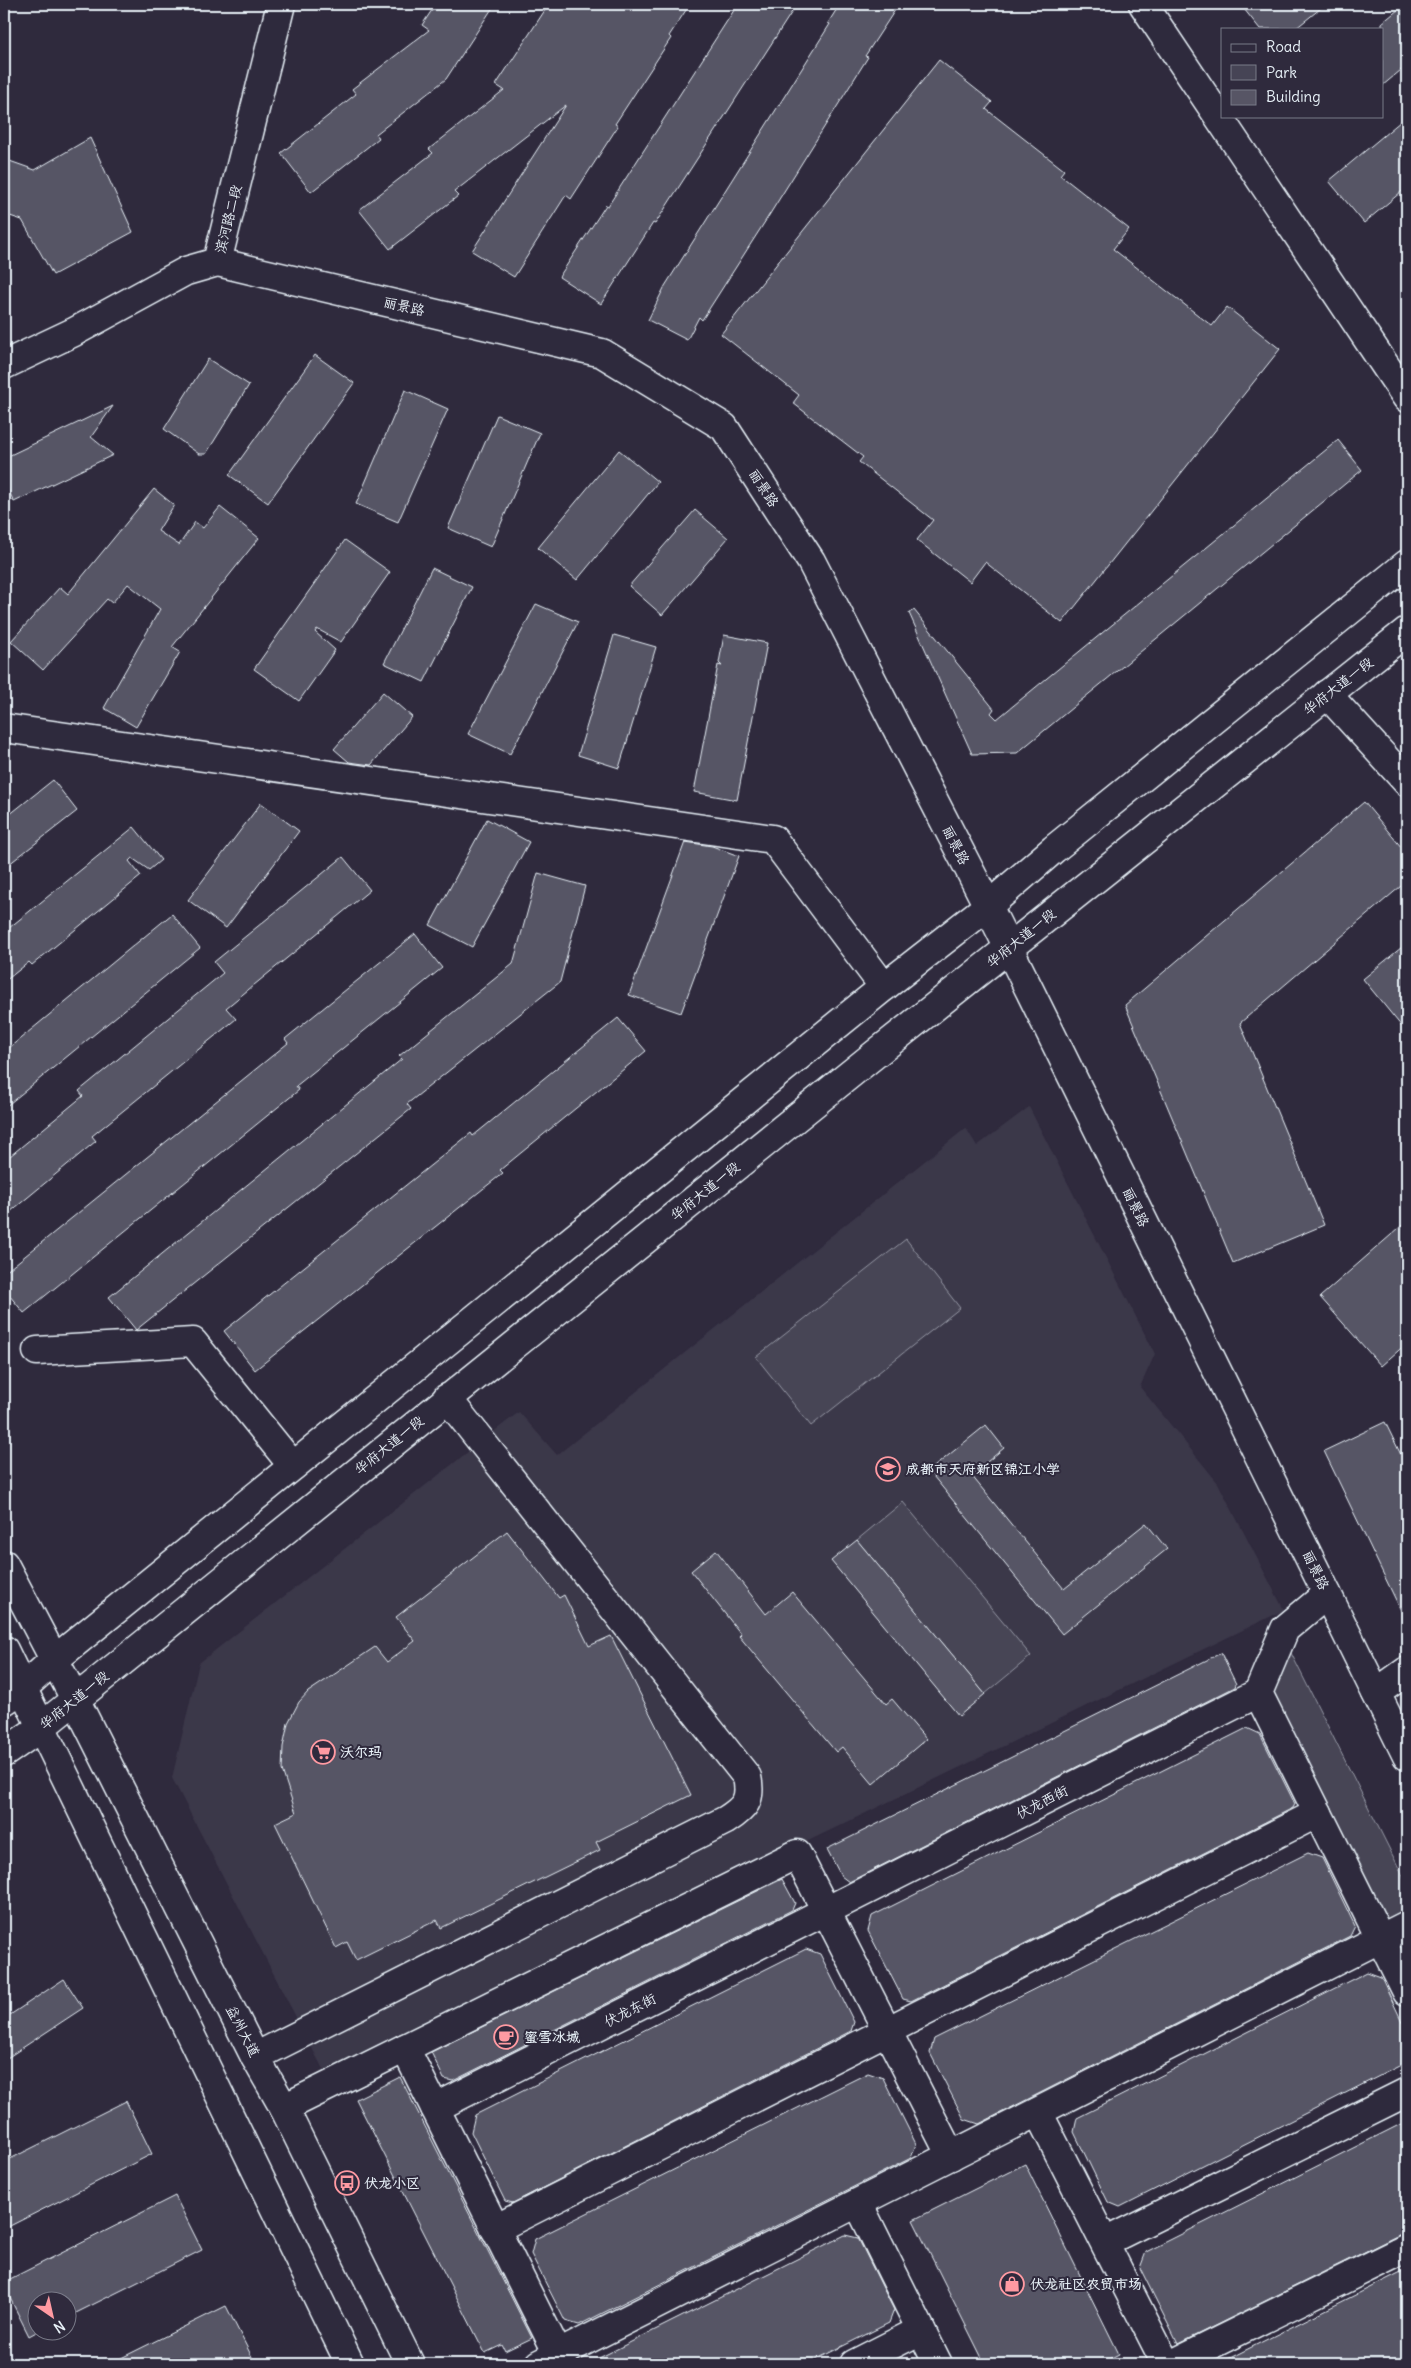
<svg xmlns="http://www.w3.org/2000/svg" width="1411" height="2368" font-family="Delius,'LXGW WenKai TC',sans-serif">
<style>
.built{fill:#3b3749}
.green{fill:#464455;stroke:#979aa6}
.building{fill:#575565;stroke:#e8f1f8}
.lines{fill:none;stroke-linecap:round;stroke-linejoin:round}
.minor-casing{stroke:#e8f1f8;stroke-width:31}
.major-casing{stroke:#e8f1f8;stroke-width:31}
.minor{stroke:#2f2a3d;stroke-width:28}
.major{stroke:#2f2a3d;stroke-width:28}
.labels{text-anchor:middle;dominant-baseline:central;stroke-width:4;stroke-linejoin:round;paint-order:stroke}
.street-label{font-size:14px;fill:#e8f1f8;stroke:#2f2a3d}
.poi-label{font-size:14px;font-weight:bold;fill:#e8f1f8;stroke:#2f2a3d;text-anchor:start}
</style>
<rect width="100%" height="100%" fill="#2f2a3d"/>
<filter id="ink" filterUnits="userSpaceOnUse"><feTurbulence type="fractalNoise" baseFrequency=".02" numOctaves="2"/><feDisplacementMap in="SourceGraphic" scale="10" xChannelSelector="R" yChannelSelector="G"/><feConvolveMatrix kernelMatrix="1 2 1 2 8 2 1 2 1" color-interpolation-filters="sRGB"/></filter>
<g filter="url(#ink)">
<path class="built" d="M1029,1107L1155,1354L1140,1387L1218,1483L1284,1610L326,2075L172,1778L199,1663L519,1412L557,1455L966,1128L977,1146Z"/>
<g class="green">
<path d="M906,1239L960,1308L811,1426L756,1357Z"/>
<path d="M903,1502L1031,1656L985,1694L857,1540Z"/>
<path d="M1287,1645L1407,1884V1916L1387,1926L1268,1690Z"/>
</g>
<g class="building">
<path d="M436,4H495L446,79L376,134L379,138L311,192L281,153L356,94L352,89L429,30L422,25Z"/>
<path d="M549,4H690L669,36L671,38L615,124L618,126L571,199L566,195L514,277L472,251L566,105L454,192L458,196L390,249L359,210L433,153L429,149L504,90L496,85Z"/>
<path d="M738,4H797L655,224L653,223L601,304L559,277L606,205L608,206Z"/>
<path d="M840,4H899L865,56L868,57L768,217L702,320L699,317L687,340L648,320L665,286L830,24L828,23Z"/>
<path d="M1240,4H1326L1295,29H1260Z"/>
<path d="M1405,4H1407V65L1382,86V23Z"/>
<path d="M939,60L992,102L986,109L1064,170L1060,175L1129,229L1113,249L1212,326L1227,307L1280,349L1062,623L985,562L970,582L917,540L933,520L859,462L863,457L793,403L799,395L721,334Z"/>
<path d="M1407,116V187L1364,223L1329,181Z"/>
<path d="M90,138L133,232L53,275L22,220L4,214V159L35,170Z"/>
<path d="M315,355L354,383L268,503L229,475Z"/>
<path d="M208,359L249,385L206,454H199L164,429Z"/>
<path d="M405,390L448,409L398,522L356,504Z"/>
<path d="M113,406L91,437L113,455L14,502L4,481V458Z"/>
<path d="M497,415L540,433L491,547L448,528Z"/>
<path d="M1338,440L1362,470L1017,753L972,754L909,613L914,610L994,709L991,713L997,719Z"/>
<path d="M619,450L658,482L577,580L538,548Z"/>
<path d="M154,489L174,505L158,531L179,545L195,522L203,528L220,507L259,538L172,647L180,652L136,727L104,708L160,609L128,584L112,603L107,599L43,670L11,641L60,587L68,594Z"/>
<path d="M695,510L728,538L662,615L629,586Z"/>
<path d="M345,540L390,572L341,642L317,629L315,632L335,650L299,701L254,669Z"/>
<path d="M432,568L472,587L424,682L384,663Z"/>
<path d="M536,604L578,622L510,754L468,734Z"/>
<path d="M614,635L656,647L619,768L578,755Z"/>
<path d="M724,635L767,643L737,800L694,792L718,665L722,666L719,663Z"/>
<path d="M383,692L412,717L371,765L349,762L334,749Z"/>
<path d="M53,780L77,811L4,868V819Z"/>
<path d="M1364,802L1407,854V881L1240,1023L1324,1225L1233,1263L1125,1005Z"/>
<path d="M261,803L299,831L226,928L188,900Z"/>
<path d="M487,819L529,842L472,947L430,925Z"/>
<path d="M134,827L161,860L149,870L132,858L129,861L141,876L32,965L29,962L4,982V932Z"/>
<path d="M685,842L712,846L739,856L681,1013L629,995Z"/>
<path d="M343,857L370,890L226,1008L236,1019L92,1136L96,1141L4,1217V1161L83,1096L79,1091L223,973L214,962Z"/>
<path d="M538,873L585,886L560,982L407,1104L411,1109L136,1330L109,1297L402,1059L399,1056L513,964Z"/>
<path d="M172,914L200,948L4,1108V1052Z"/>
<path d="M415,934L442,968L296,1086L299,1090L24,1313L4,1289V1273L288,1043L285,1039Z"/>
<path d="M1407,943V1033L1363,979Z"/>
<path d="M618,1018L646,1051L500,1170L503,1173L255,1370L224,1331L471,1133L473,1136Z"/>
<path d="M1407,1221V1343L1381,1366L1320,1297Z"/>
<path d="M1385,1422L1407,1467V1623L1324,1451Z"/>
<path d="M986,1425L1004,1448L971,1475L1064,1589L1146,1523L1167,1549L1062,1634L929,1471Z"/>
<path d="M507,1531L559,1598L564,1595L589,1646L611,1636L691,1795L596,1842L600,1850L441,1928L437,1920L356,1960L347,1942L336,1948L275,1823L296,1813L282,1770L283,1747L288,1723L299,1702L308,1692L375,1647L387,1662L415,1641L396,1617Z"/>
<path d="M857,1540L985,1694L959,1716L831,1561Z"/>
<path d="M716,1550L766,1614L792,1592L886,1704L892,1699L926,1739L873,1784L842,1747L836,1752L739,1636L741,1634L691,1571Z"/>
<path d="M1221,1653L1236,1684L1235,1687L849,1882L841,1876L827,1849Z"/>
<path d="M1247,1728L1260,1734L1295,1804L1293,1808L911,2001L903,1999L868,1931L872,1916Z"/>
<path d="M1308,1853L1322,1858L1355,1926L1350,1936L979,2124L964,2119L930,2053L934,2039Z"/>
<path d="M782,1879L795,1903L792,1910L453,2081L444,2079L431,2052Z"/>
<path d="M806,1949L820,1954L854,2022L851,2031L513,2203L505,2201L471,2132L475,2115Z"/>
<path d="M1367,1972L1381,1977L1407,2032V2062L1120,2207L1108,2202L1074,2132L1077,2118Z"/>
<path d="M64,1979L83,2008L4,2060V2019Z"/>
<path d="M868,2073L883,2078L916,2144L911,2158L579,2325L565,2321L531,2254L535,2239Z"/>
<path d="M400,2077L532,2338L505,2351L502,2345L485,2353L356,2099Z"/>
<path d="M126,2101L152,2154L4,2229V2162Z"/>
<path d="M1407,2121V2231L1178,2344L1140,2268L1146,2252Z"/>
<path d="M1025,2164L1119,2354L1099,2364H985L913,2220Z"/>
<path d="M175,2196L202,2250L68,2317V2300H38V2330H40L29,2336L4,2286V2282Z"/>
<path d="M845,2235L858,2238L894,2310L889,2323L807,2364H587Z"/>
<path d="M1407,2269V2364H1218Z"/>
<path d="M226,2306L253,2359L243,2364H109Z"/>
</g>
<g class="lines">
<g class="minor-casing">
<g id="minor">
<path d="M1143,4L1407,398"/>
<path d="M217,262L602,353L724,427L811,561L988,906L1407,1756"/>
<path d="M4,365L74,332L186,271L217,262L281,4"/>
<path d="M1327,694L1407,782"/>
<path d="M4,728L773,839L884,987"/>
<path d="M37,1351L193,1342L293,1466"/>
<path d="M1327,1594L1285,1629L1258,1693L1407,1992"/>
<path d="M1376,1693L1407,1671"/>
<path d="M405,2048L563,2364"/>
<path d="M255,2057L726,1820C745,1808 752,1800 747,1777L447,1398"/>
<path d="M284,2108L797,1854L951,2156"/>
<path d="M435,2108L1258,1693"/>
<path d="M1038,2112L1166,2364"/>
<path d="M858,2203L938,2364"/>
<path d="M495,2229L1318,1813"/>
<path d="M1105,2242L1407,2092"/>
<path d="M539,2364L1407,1925"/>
<path d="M854,2364L921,2330"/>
<path d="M1172,2364L1407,2248"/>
</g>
</g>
<g class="major-casing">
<g id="major">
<path d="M4,1564L75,1699L255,2057L284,2108L410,2364"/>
<path d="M4,1650L350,2364"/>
<path d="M4,1701L22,1689L54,1660L884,987L988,906L1054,849L1407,564"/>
<path d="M4,1753L40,1728L869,1059L1407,631"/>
</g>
</g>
<use href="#minor" class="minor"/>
<use href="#major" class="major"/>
</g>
</g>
<defs>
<g id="school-ring" transform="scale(1.25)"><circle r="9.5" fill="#2f2a3d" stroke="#ff9aa2" stroke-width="1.5"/><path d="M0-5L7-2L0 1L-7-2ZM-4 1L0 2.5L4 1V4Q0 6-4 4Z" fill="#ff9aa2"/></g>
<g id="supermarket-ring" transform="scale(1.25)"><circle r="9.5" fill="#2f2a3d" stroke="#ff9aa2" stroke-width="1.5"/><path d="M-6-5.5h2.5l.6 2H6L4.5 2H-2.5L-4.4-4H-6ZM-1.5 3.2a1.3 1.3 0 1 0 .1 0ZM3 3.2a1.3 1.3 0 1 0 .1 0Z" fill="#ff9aa2"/></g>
<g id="cafe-ring" transform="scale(1.25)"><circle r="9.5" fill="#2f2a3d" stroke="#ff9aa2" stroke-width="1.5"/><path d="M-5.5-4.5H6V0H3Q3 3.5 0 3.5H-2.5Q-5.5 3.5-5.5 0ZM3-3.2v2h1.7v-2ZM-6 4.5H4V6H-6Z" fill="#ff9aa2"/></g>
<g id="bus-ring" transform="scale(1.25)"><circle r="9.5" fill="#2f2a3d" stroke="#ff9aa2" stroke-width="1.5"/><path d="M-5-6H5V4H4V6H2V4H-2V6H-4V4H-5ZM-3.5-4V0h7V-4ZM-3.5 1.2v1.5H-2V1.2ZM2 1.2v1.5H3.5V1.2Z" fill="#ff9aa2"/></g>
<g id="shop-ring" transform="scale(1.25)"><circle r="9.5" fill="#2f2a3d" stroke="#ff9aa2" stroke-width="1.5"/><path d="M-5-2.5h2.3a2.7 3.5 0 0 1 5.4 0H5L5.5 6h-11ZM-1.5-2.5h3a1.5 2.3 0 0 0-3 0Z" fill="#ff9aa2"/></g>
</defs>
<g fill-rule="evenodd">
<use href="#school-ring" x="888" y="1469"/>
<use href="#supermarket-ring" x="323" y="1752"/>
<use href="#cafe-ring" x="506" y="2037"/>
<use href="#bus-ring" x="347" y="2183"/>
<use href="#shop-ring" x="1012" y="2284"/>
</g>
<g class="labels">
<g class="street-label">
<text transform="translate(228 219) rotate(-76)">滨河路二段</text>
<text transform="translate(404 306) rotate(13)">丽景路</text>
<text transform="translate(764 488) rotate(57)">丽景路</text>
<text transform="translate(1338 686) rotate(-38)">华府大道一段</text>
<text transform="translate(956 845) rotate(63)">丽景路</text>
<text transform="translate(1021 938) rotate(-39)">华府大道一段</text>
<text transform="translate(705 1191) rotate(-39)">华府大道一段</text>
<text transform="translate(1136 1207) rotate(64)">丽景路</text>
<text transform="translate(389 1445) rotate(-39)">华府大道一段</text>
<text transform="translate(1316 1570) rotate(64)">丽景路</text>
<text transform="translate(74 1700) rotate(-39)">华府大道一段</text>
<text transform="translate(1042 1802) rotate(-27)">伏龙西街</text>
<text transform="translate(630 2010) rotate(-27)">伏龙东街</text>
<text transform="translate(243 2031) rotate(63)">益州大道</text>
</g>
<g class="poi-label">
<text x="906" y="1469">成都市天府新区锦江小学</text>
<text x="340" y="1752">沃尔玛</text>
<text x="524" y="2037">蜜雪冰城</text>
<text x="364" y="2183">伏龙小区</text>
<text x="1030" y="2284">伏龙社区农贸市场</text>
</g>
</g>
<rect width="1411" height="2368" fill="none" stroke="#2f2a3d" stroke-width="20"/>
<rect x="10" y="10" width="1391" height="2348" fill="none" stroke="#e8f1f8" stroke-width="2" filter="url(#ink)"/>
<rect x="1221" y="28" width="162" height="90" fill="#2f2a3d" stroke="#797a88"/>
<rect x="1231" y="44" width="25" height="8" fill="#2f2a3d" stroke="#797a88"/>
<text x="1266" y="52" font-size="15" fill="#e8f1f8">Road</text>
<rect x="1231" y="65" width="25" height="15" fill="#464455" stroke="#797a88"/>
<text x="1266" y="78" font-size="15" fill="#e8f1f8">Park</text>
<rect x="1231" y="90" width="25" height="15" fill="#575565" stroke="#797a88"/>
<text x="1266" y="102" font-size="15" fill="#e8f1f8">Building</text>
<g transform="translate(52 2316) rotate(146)"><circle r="24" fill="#2f2a3d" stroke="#797a88"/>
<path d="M0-4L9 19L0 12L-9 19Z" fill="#ff9aa2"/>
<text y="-8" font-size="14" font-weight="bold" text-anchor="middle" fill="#e8f1f8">N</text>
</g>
</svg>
